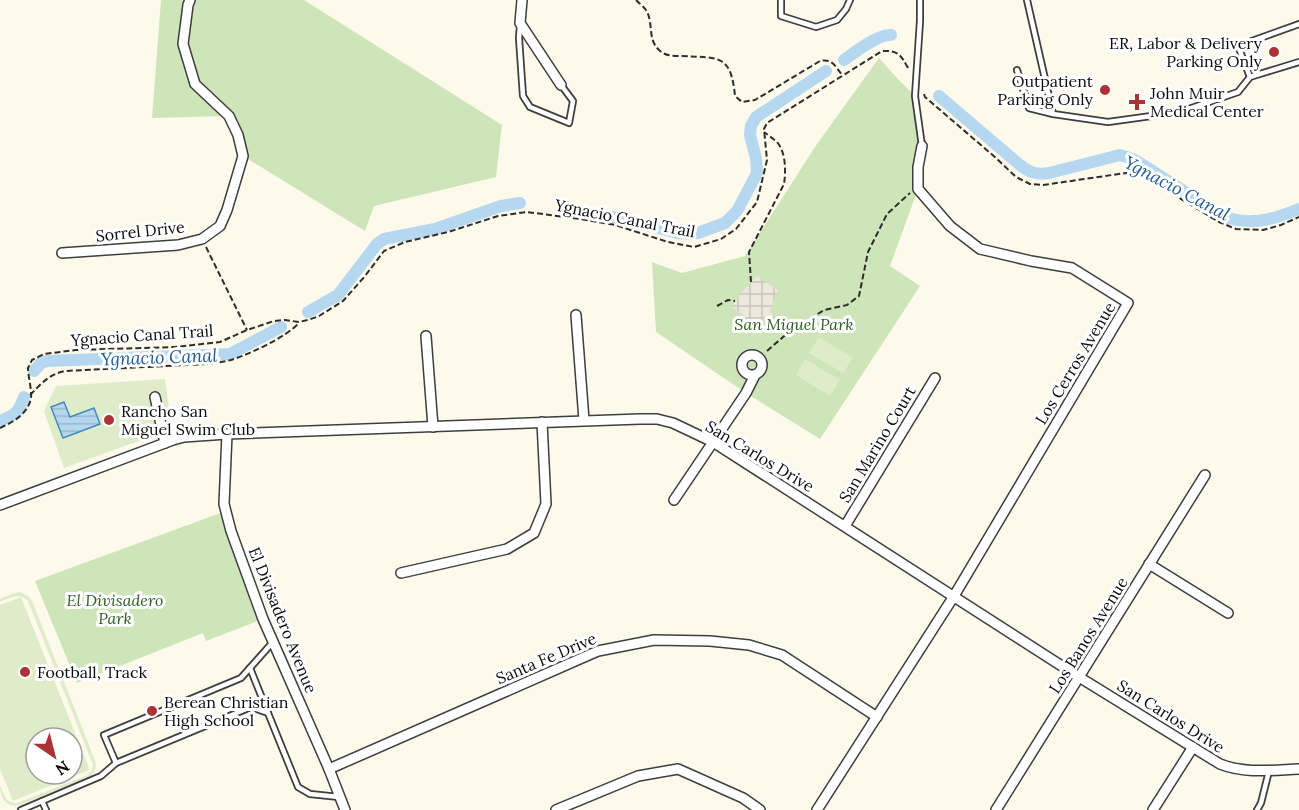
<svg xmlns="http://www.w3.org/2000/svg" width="1299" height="810" font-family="Lora,serif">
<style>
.green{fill:#cee4b9}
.pitch{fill:#dfecca;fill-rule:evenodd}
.plaza{fill:url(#plaza-grid)}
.water{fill:url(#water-rules);stroke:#438bbf;stroke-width:1.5}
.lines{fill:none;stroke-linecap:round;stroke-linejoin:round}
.canal{stroke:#b5d8f0;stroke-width:12}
.lane-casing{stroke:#3e3e3e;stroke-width:8}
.street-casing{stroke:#3e3e3e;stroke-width:12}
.path{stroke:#2d2d2d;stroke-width:2;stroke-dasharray:6 3;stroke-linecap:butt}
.lane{stroke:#fff;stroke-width:4.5}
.street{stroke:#fff;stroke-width:9}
.poi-dot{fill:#ad3235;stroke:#fff;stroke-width:2}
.labels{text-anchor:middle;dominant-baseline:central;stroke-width:6;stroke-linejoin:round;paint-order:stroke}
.poi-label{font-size:16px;fill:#0b0b0b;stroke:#fff;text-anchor:start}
.street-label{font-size:16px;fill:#0b0b0b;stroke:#fff}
.park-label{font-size:16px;font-style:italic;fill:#2d5c23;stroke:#fff}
.water-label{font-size:18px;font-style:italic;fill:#225d90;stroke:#fff}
</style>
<defs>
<pattern id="plaza-grid" width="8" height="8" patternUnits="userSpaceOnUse" patternTransform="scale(1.5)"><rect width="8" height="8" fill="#ece8dc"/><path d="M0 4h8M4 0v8" fill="none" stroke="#c9c6bb"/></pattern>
<pattern id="water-rules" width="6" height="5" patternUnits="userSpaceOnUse" patternTransform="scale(1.5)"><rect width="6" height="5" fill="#b5d8f0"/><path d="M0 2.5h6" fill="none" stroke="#9ab8cc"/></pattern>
</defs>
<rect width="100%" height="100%" fill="#fdfaec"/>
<g class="green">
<path d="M161,0H304L502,125L496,177L374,206L365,231L243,156L228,116L152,118Z"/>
<path d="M879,58L899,80L915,96L920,122L918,189L890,266L920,286L820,439L746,393L656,332L652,262L682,273L745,256L817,144Z"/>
<path d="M226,511L263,619L206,641L203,633L77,683L35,581Z"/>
</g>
<g class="pitch">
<path d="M819,337L853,358L843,373L809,353Z"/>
<path d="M805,359L840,380L830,396L796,375Z"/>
<path d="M165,379L172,429L64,468L44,411L56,386Z"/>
<path d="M20,592L28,596L32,601L95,760C97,768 95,774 88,778L20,805C5,808 0,798 0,785C4,794 5,803 17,803L88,775L92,770L93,765L28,601C20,592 10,598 0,602V599L14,593Z"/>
<path d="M21,597L89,768V770L13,801L0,769V605ZM36,738H72V774H36Z"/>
</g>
<path class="plaza" d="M757,276L778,290L770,310L771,313L777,319L775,322L765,316L758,325L749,318L746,321L742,319L743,315L732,307L742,292Z"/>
<path class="water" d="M64,402L70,417L94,408L100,424L63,438L51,407Z"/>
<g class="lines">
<g class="canal">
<path d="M844,60C855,52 878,34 891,35"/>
<path d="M939,96L1020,165C1030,173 1037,175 1049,173L1120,155L1133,159C1153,171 1172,184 1192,196C1204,204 1218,215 1232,219C1256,225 1277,218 1299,209"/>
<path d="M609,216L678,233L691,234L698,233L725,223L737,211L755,177L757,172L756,158L750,135L751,126L756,117L826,71"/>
<path d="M308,312L338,295L377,244L384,239L435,229L501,206L520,203"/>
<path d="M34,371L41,363L47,361L230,354L281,327"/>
<path d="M0,421C15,415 18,413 24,397"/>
</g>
<g class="lane-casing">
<g id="lane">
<path d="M781,0V16L816,27L837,20L846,9L850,0"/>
<path d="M920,0V21L915,96L922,146"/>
<path d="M1027,0L1053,114L1108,122L1180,112L1238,92L1250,77L1299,62"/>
<path d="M520,25L519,38L523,96L530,107L569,123L573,101L561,85"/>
<path d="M1017,70L1029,108L1053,114"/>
<path d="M1250,77L1238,46L1299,24"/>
<path d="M273,642L241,678L104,735L116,763L251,707L268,713L298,787L310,794L339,797"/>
<path d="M250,668L268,713"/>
<path d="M42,801L46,810"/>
<path d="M21,810L101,776L116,763"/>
<path d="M1257,810L1261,803L1269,771"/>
</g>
</g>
<g class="street-casing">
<g id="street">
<path d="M522,0L520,23L561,85"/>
<path d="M62,253L178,245L202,239L220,226L227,210L243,156L238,135L229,116L195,84L183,44L188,5L190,0"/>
<path d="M576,315L584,420"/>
<path d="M426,336L433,427"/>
<circle cx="752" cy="365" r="10"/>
<path d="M155,397L165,443"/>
<path d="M227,434L224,504L231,531L263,619L329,769L345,810"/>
<path d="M674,500L746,393L755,375"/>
<path d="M0,505L173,440L184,437L227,434L640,419H657L673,423L713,442L1079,677L1220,764C1245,774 1273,770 1299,769"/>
<path d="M845,526L935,378"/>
<path d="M1149,564L1228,613"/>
<path d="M401,573L507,549L534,533L546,504L542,422"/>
<path d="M329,769L598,651L654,640L710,641L749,645L782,655L877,717"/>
<path d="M556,810L638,776L678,769L743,798L760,810"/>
<path d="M817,810L954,596L1128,303L1072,268L1031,261L980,249L950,226L918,189V167L922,146"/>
<path d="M996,810L1205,475"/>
<path d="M1153,810L1193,747"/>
</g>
</g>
<g class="path">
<path d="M636,0C639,3 644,7 646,10C654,23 647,39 659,50C665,56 673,56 681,56C718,58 731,53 735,96L742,102L755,100L820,61C832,58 836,67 842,75"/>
<path d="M924,94L925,97L996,158L1016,177L1030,184L1043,185L1126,173L1143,176L1219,222L1236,229L1263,230L1281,225L1299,217"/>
<path d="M206,247L247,330"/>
<path d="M751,282L749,252L784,184C786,171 786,151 776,141C772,138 768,135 764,132"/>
<path d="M717,306L728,300L735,301"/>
<path d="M776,321L791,330"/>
<path d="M739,329L744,320"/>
<path d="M767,351L791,330L802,324L824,310L847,305L859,296L868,252L887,214L910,193"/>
<path d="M30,395C41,384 49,374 65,371L207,364C215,363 223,362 231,360C250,354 286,337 299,323"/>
<path d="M0,428C13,422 28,414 31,398C32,390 28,376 28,368L32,360L44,354L76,350L175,347L220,342L247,330L274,321L285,320L299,322L308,320L319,316L343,301L365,276L384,251L405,242L448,232L498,216L527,212L580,219L615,225L668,242L694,247L721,239L736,229L757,202L767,160L764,129L767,123L882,51C898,50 901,55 908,68"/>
</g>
<use href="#lane" class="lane"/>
<use href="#street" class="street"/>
</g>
<g class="poi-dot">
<circle cx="1274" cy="52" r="6"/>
<circle cx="1105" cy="90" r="6"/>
<path d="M1134 93h6v6h6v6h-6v6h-6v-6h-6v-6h6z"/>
<circle cx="109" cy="420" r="6"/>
<circle cx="25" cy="672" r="6"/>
<circle cx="152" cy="711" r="6"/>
</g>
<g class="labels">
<g class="poi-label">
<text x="1262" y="43" text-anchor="end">ER, Labor &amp; Delivery<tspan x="1262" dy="18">Parking Only</tspan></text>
<text x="1093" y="81" text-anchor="end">Outpatient<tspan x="1093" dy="18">Parking Only</tspan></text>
<text x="1150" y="93">John Muir<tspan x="1150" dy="18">Medical Center</tspan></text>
<text x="121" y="411">Rancho San<tspan x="121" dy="18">Miguel Swim Club</tspan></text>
<text x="37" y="672">Football, Track</text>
<text x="164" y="702">Berean Christian<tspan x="164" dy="18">High School</tspan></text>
</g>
<g class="street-label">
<text transform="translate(625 218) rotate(11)">Ygnacio Canal Trail</text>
<text transform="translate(140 231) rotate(-6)">Sorrel Drive</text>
<text transform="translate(142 335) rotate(-4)">Ygnacio Canal Trail</text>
<text transform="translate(1075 363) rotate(-59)">Los Cerros Avenue</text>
<text transform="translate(877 444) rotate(-59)">San Marino Court</text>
<text transform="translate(760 456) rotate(31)">San Carlos Drive</text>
<text transform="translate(283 620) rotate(68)">El Divisadero Avenue</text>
<text transform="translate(1088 635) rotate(-58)">Los Banos Avenue</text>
<text transform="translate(546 658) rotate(-23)">Santa Fe Drive</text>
<text transform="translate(1171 716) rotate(32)">San Carlos Drive</text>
</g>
<g class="park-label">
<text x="794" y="324">San Miguel Park</text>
<text x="115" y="600">El Divisadero<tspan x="115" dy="18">Park</tspan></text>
</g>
<g class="water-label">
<text transform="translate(1177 188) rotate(28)">Ygnacio Canal</text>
<text transform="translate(159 357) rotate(-2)">Ygnacio Canal</text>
</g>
</g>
<g transform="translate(54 756) rotate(145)"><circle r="28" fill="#ffffff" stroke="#9d9d9d" stroke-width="1.5"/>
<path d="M0-4.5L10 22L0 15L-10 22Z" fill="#ad3235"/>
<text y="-9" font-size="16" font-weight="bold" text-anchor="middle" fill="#0b0b0b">N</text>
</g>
</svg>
